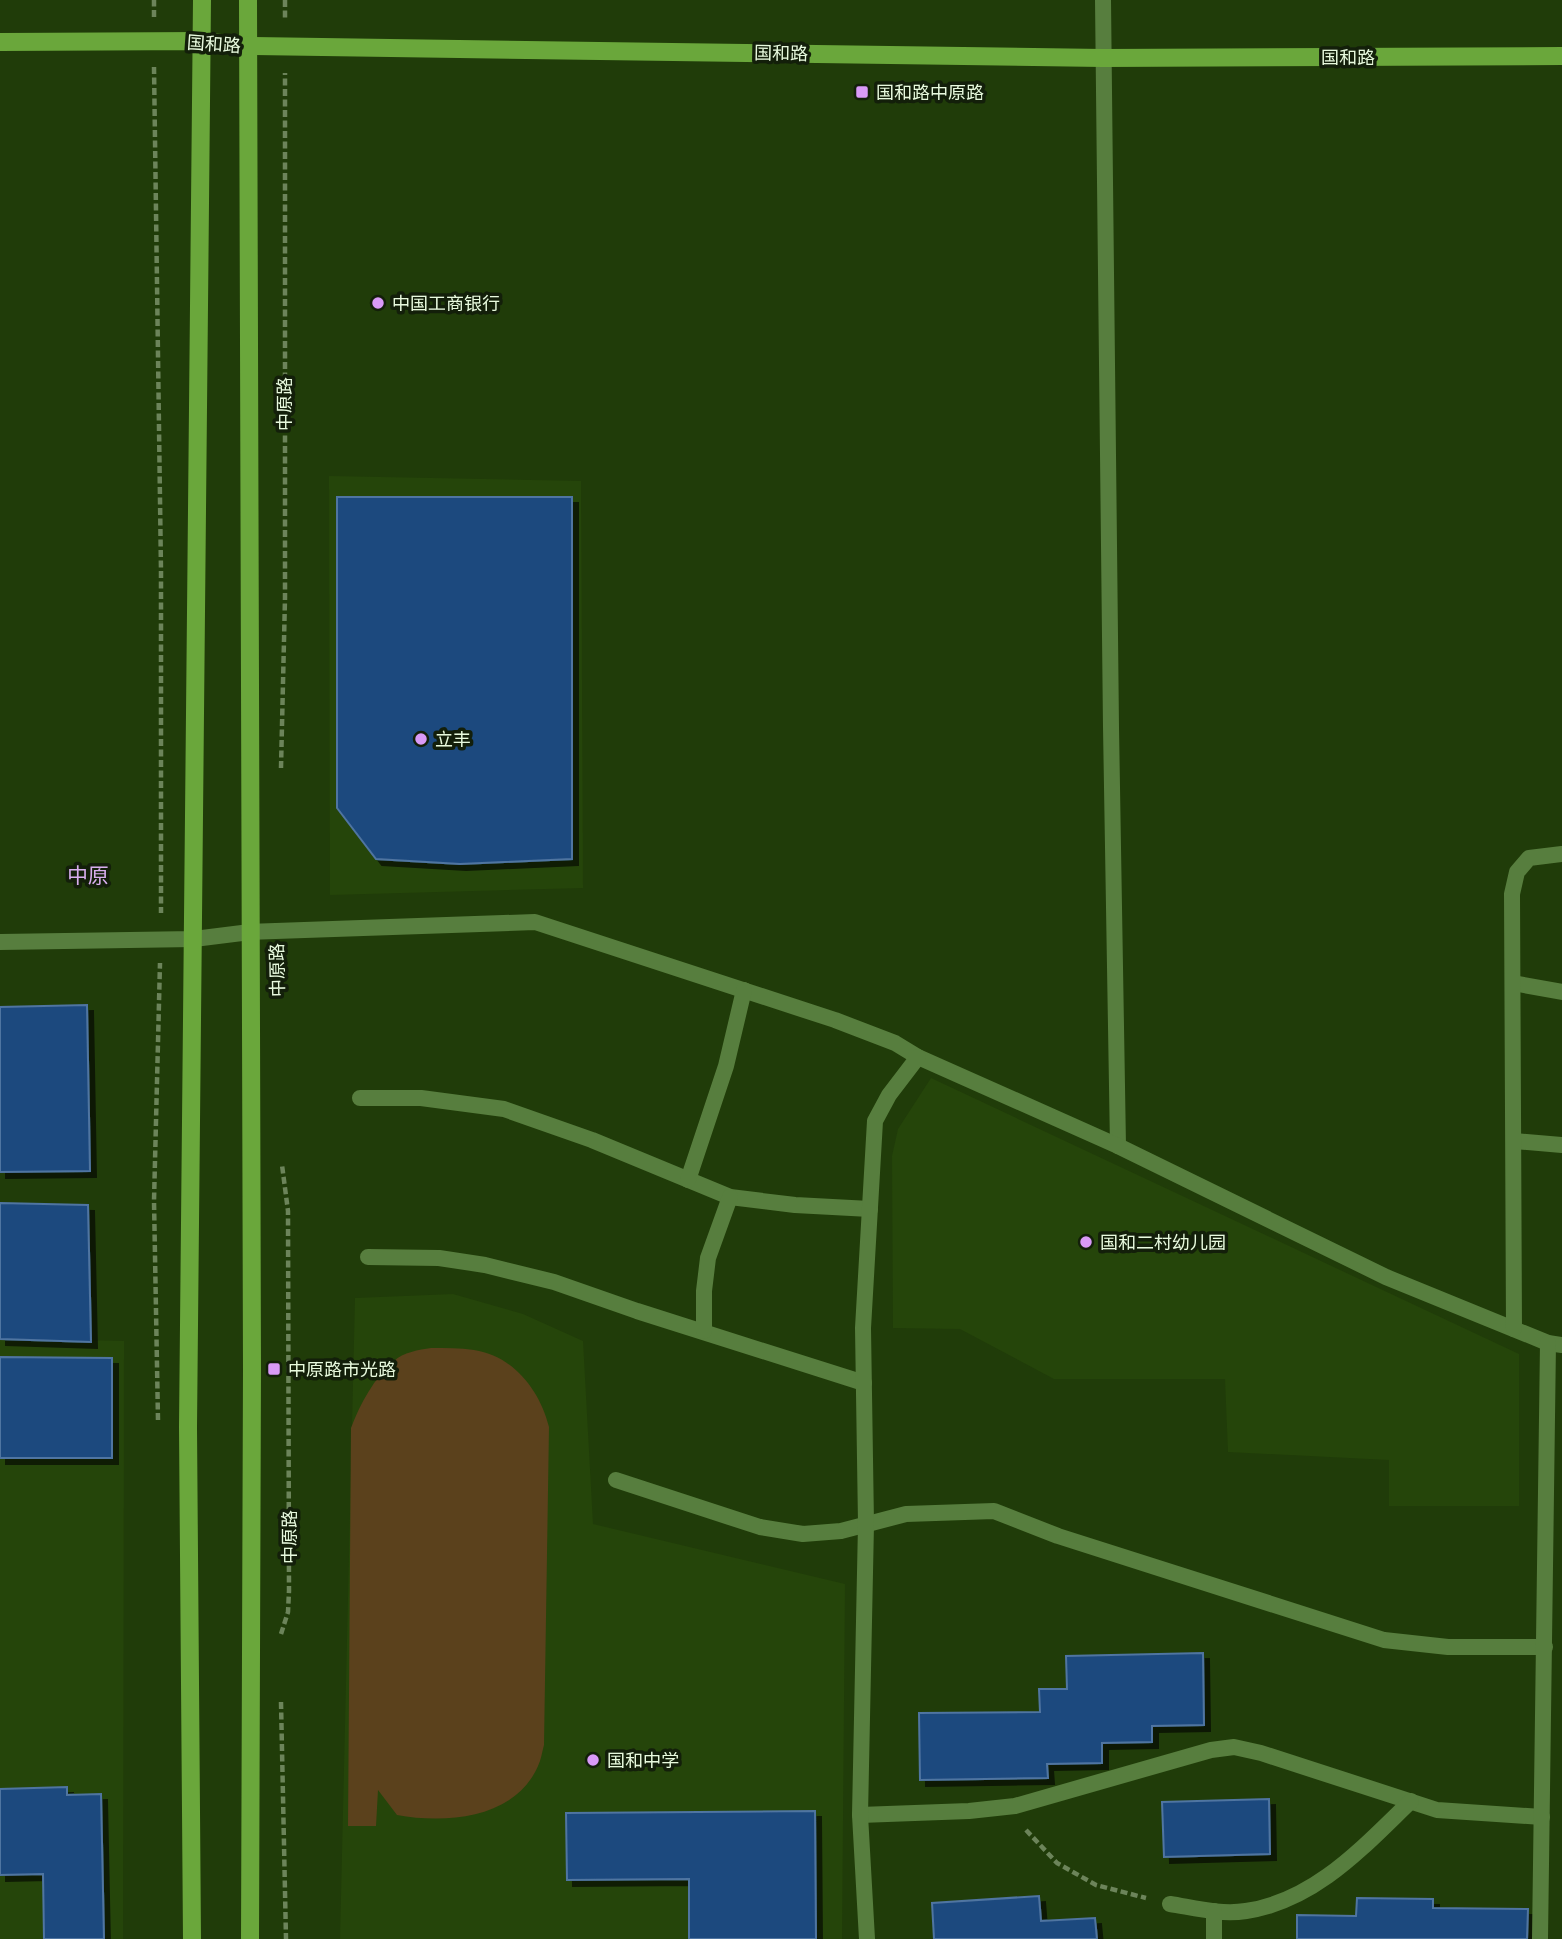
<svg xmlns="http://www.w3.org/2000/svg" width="1562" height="1939" font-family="Poppins,'Noto Sans SC',sans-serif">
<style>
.built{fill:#25450a}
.green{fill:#5b411c}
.building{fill:#1e4a7e;stroke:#4f74a1;stroke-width:2;filter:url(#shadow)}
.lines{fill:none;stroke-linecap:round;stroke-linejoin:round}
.path{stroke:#6c845a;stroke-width:4.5;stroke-dasharray:7 3.5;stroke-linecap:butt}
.lane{stroke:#577e3e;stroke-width:16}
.secondary{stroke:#6aa73b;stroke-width:18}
.poi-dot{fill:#d99af7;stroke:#131f0a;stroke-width:2.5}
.labels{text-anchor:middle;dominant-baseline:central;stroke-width:7;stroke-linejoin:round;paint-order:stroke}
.street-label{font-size:18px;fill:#e8fade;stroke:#131f0a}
.poi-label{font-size:18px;fill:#e8fade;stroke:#131f0a;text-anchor:start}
.quarter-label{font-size:21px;fill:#d8aeee;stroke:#131f0a}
</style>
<defs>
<filter id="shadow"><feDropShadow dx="6" dy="6" stdDeviation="0" flood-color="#0009"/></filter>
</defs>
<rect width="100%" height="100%" fill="#203c09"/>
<g class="built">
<path d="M329,476L581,481L583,888L330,895Z"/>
<path d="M931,1078L1519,1354V1506H1389V1460L1228,1452L1225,1379H1054L960,1329L893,1328L892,1156L898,1129Z"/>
<path d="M453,1294L523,1314L583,1341L593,1524L845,1584L842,1939H340L355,1298Z"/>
<path d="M0,1338L124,1341L123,1939H0Z"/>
</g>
<path class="green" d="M431,1348C445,1348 460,1348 474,1350C514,1356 540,1391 549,1427L544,1745C542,1752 541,1760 538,1766C515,1819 446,1824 397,1815L378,1790L376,1826H348L351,1428C360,1404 374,1378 394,1361C403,1352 419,1350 431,1348Z"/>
<g class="building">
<path d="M337,497H572V859L460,864L376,859L337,808Z"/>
<path d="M87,1005L90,1171L0,1172V1007Z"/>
<path d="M0,1203L88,1205L91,1342L0,1339Z"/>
<path d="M0,1357L112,1358V1458H0Z"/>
<path d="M1203,1653L1204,1725L1152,1726V1742L1102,1743V1763L1047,1764L1048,1778L920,1780L919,1713L1040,1712L1039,1689H1067L1066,1656Z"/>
<path d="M67,1787V1795L101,1794L104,1939H44L43,1874L0,1875V1789Z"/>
<path d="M1269,1799L1270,1854L1164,1857L1162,1802Z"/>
<path d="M815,1811L816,1939H689V1879L567,1880L566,1813Z"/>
<path d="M1039,1896L1041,1921L1095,1918L1097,1939H934L932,1903Z"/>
<path d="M1357,1898L1433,1899V1908L1528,1909L1527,1939H1297V1915L1356,1916Z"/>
</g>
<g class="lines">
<g class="path">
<path d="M285,0V19"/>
<path d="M154,17V0"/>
<path d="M154,67L161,571V913"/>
<path d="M281,768L285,598V73"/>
<path d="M158,1420L154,1201L160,963"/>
<path d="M281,1634L288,1612L289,1591L288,1211L282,1165"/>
<path d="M281,1702L286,1939"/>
<path d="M1026,1830L1057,1863L1096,1885L1146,1898"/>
</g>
<g class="lane">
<path d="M1103,0L1111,727L1118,1146"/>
<path d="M0,942L194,939L250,932L535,922L835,1020L895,1043L918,1057L1118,1146L1386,1277L1548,1343L1562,1345"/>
<path d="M1513,983L1562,992"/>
<path d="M360,1098H421L504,1109L592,1140L730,1197L795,1205L870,1209"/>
<path d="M1514,1141L1562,1145"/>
<path d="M688,1180L726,1066L744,990"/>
<path d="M368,1257L439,1258L485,1265L554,1282L637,1311L864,1383"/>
<path d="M1514,1329L1512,894L1517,872L1529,858L1562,854"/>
<path d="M704,1331V1291L708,1258L730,1197"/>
<path d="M616,1480L760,1527L803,1534L841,1531L906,1514L994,1511L1058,1536L1384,1640L1448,1647H1545"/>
<path d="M860,1815L969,1811L1015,1806L1211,1750L1234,1747L1261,1753L1437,1810L1542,1817"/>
<path d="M1170,1904C1195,1908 1221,1915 1246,1911C1315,1901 1363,1847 1411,1801"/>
<path d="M1214,1911V1939"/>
<path d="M867,1939L860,1815L866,1524L863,1328L875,1121L889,1095L918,1057"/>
<path d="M1540,1939L1548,1343"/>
</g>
<g class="secondary">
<path d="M248,0L252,1369L250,1939"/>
<path d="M0,42L202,41L248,46L1103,58L1562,56"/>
<path d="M192,1939L188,1427L202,0"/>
</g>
</g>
<g class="poi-dot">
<rect x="855" y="85" width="14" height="14" rx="3.5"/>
<circle cx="378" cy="303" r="7"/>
<circle cx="421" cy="739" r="7"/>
<circle cx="1086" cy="1242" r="7"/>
<rect x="267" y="1362" width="14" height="14" rx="3.5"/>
<circle cx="593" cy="1760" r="7"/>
</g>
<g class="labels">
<g class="street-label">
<text transform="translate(214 44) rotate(4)">国和路</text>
<text transform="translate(781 53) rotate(1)">国和路</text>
<text x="1348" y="57">国和路</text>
<text transform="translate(284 404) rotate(-90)">中原路</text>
<text transform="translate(277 970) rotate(-91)">中原路</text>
<text transform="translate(289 1537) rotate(-90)">中原路</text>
</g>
<g class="poi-label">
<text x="876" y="92">国和路中原路</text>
<text x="392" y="303">中国工商银行</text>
<text x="435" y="739">立丰</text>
<text x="1100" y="1242">国和二村幼儿园</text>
<text x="288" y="1369">中原路市光路</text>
<text x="607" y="1760">国和中学</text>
</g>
<g class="quarter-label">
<text x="88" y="875">中原</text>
</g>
</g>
</svg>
